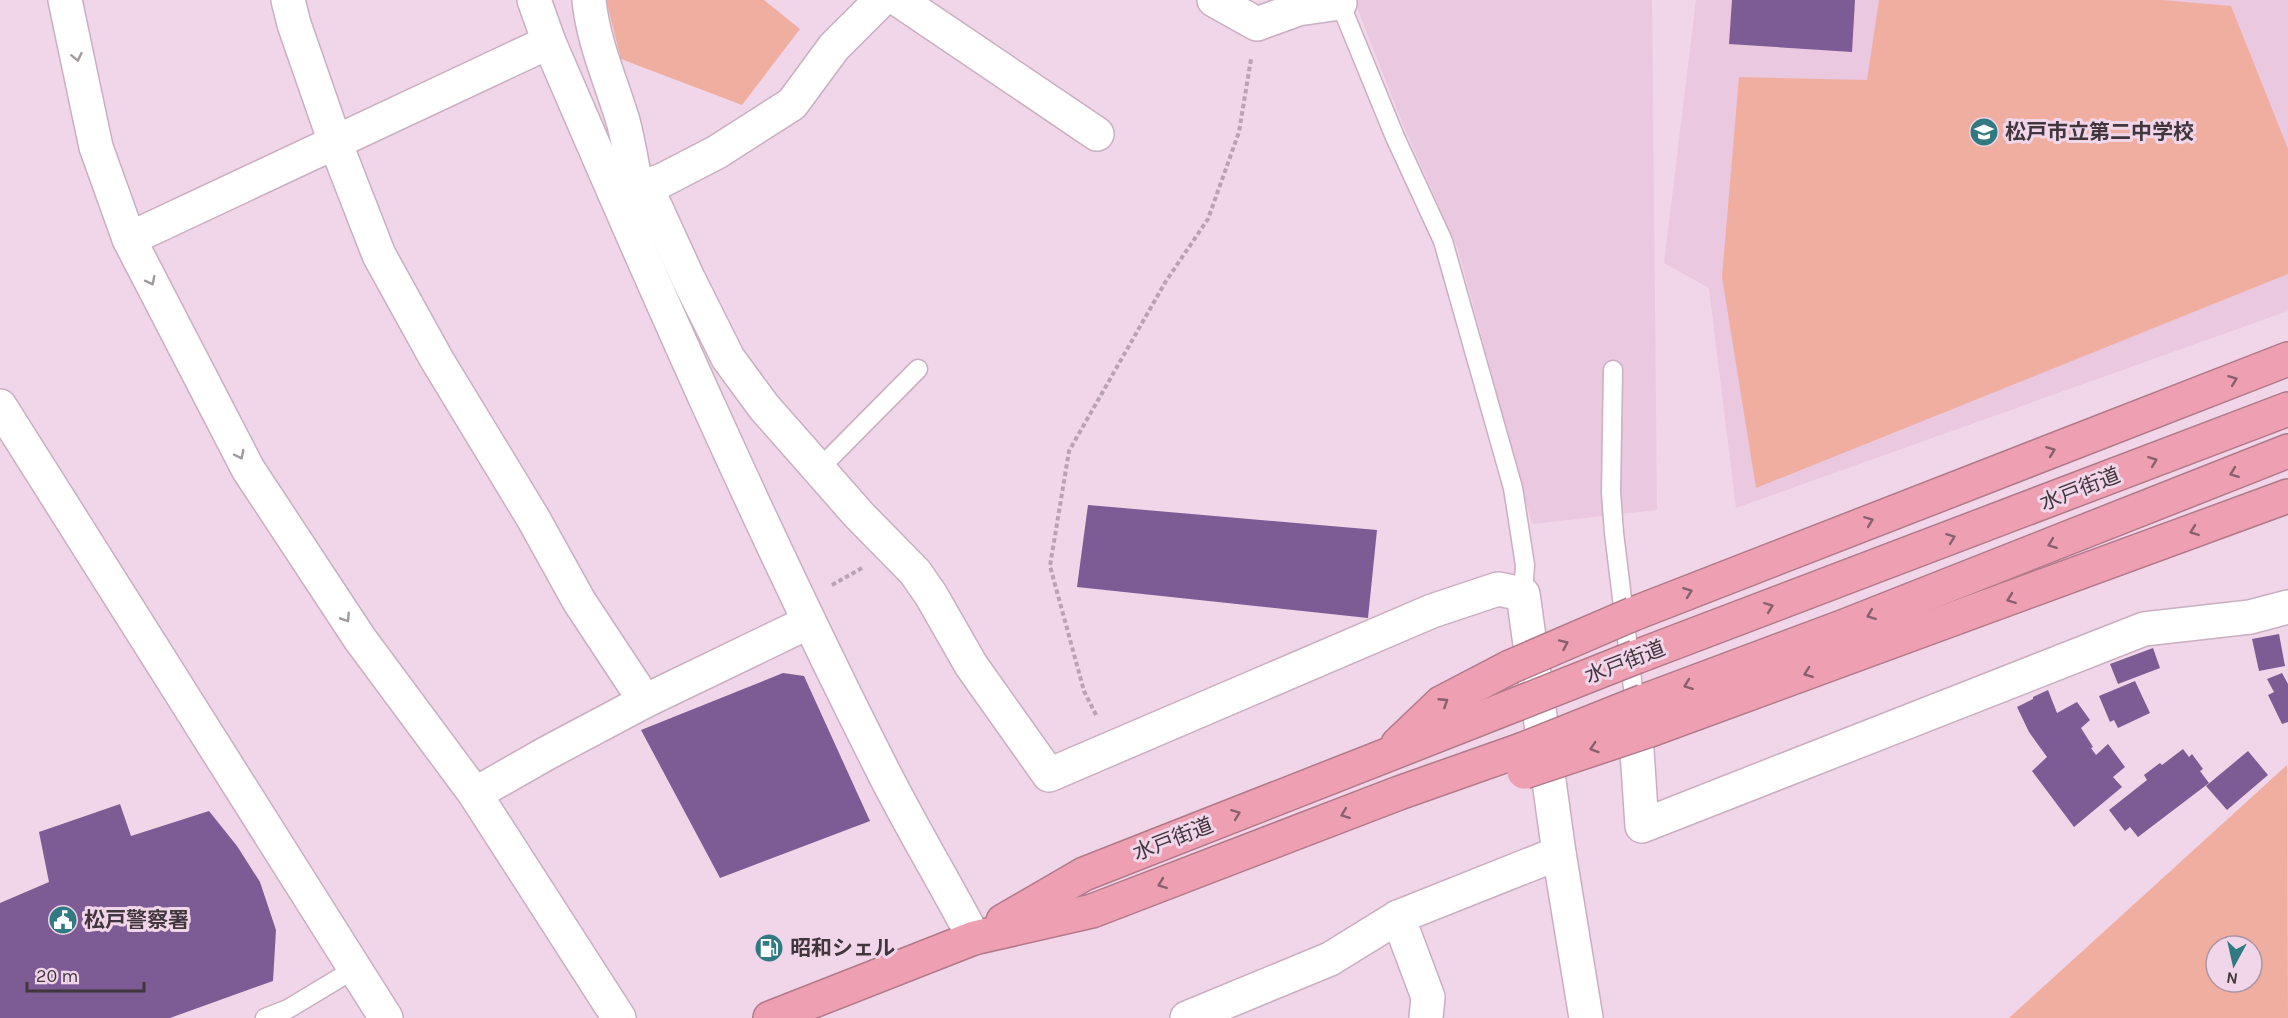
<svg xmlns="http://www.w3.org/2000/svg" width="2288" height="1018" font-family="Karla,'Noto Sans JP',sans-serif">
<style>
.built{fill:#eac8e0}
.green{fill:#f0aea1;fill-rule:evenodd}
.building{fill:#7d5b95}
.lines{fill:none;stroke-linecap:round;stroke-linejoin:round}
.lane-casing{stroke:#c9afc1;stroke-width:21}
.street-casing{stroke:#c9afc1;stroke-width:36}
.secondary-casing{stroke:#c9afc1;stroke-width:36}
.highway-casing{stroke:#b17a89;stroke-width:36}
.path{stroke:#b9a2b1;stroke-width:4;stroke-dasharray:4.5 3;stroke-linecap:butt}
.lane{stroke:#fff;stroke-width:18}
.street{stroke:#fff;stroke-width:33}
.secondary{stroke:#fff;stroke-width:33}
.highway{stroke:#ee9fb2;stroke-width:33}
.highway-bridge-casing{stroke:#b17a89;stroke-width:36;stroke-linecap:butt}
.highway-bridge{stroke:#ee9fb2;stroke-width:33}
.oneway{stroke:#a09a9e}
.oneway2{stroke:#86606c}
.labels{text-anchor:middle;dominant-baseline:central;stroke-width:6;stroke-linejoin:round;paint-order:stroke}
.poi-label{font-size:21px;font-weight:bold;fill:#41363d;stroke:#f1d5e8;text-anchor:start}
.street-label{font-size:21px;fill:#41363d;stroke:#f1d5e8}
</style>
<rect width="100%" height="100%" fill="#f1d5e8"/>
<g class="built">
<path d="M1354,0H1652L1657,510L1532,524L1458,249L1404,127Z"/>
<path d="M1696,0H2288V311L1736,508L1709,288L1664,263Z"/>
</g>
<g class="green">
<path d="M606,0H764L800,29L742,105L621,59Z"/>
<path d="M1879,0H2162L2231,6L2288,149V274L1756,488L1722,277L1739,77L1867,80Z"/>
<path d="M2287,765L2288,1018H2009ZM2216,946H2252V982H2216Z"/>
</g>
<g class="building">
<path d="M1732,0H1855L1852,52L1729,44Z"/>
<path d="M1088,505L1377,530L1368,618L1077,587Z"/>
<path d="M2279,634L2285,666L2259,671L2252,639Z"/>
<path d="M2153,648L2160,668L2118,684L2110,664Z"/>
<path d="M783,673L804,676L870,821L720,878L641,730Z"/>
<path d="M2282,673L2288,684V722L2282,724L2268,695L2274,692L2267,679Z"/>
<path d="M2135,681L2150,713L2118,728L2114,720L2110,722L2099,696Z"/>
<path d="M2048,690L2057,713L2077,702L2090,720L2081,728L2093,747L2091,748L2096,755L2108,744L2125,767L2113,777L2122,787L2074,827L2032,771L2047,757L2029,732L2017,707L2033,699V697Z"/>
<path d="M2183,749L2189,757L2192,754L2203,769L2200,771L2209,783L2138,837L2130,827L2125,831L2109,810L2147,780L2144,775L2160,763L2162,765Z"/>
<path d="M2248,751L2268,775L2227,810L2206,786Z"/>
<path d="M120,804L131,836L209,811L237,846L260,882L276,930L273,981L170,1018H0V903L49,882L39,832Z"/>
</g>
<g class="lines">
<g class="lane-casing">
<g id="lane">
<path d="M1340,3L1395,137L1443,241L1513,488L1525,565L1523,594"/>
<path d="M1613,370L1611,492L1614,533L1633,688"/>
<path d="M820,468L918,369"/>
<path d="M265,1018L288,1009L356,968"/>
</g>
</g>
<g class="street-casing">
<g id="street">
<path d="M65,0L96,147L129,239L248,469L360,639L475,794L619,1018"/>
<path d="M288,0L294,24L335,142L379,255L437,360L533,518L579,601L645,701"/>
<path d="M534,0L549,42C654,286 761,530 881,767C910,825 944,881 974,938"/>
<path d="M589,0C593,42 611,81 623,121C629,143 632,166 637,189"/>
<path d="M899,0L1097,134"/>
<path d="M1214,0L1257,24L1298,9L1340,3"/>
<path d="M646,186L688,278L728,358L764,407L859,515L915,572L931,595L971,665L1049,775L1432,611L1498,589L1523,594L1559,853L1586,1018"/>
<path d="M624,193L663,180L717,152L792,104L834,47L881,0"/>
<path d="M129,239L549,42"/>
<path d="M1634,706L1642,826L2144,629L2250,617L2288,607"/>
<path d="M475,794L547,753L645,701L809,622"/>
<path d="M1187,1018L1330,959L1398,917"/>
<path d="M1426,1018L1428,997L1398,917L1559,853"/>
</g>
</g>
<g class="secondary-casing">
<path id="secondary" d="M0,406L386,1018"/>
</g>
<g class="highway-casing">
<g id="highway">
<path d="M1633,614L2288,359"/>
<path d="M1636,657L2288,409"/>
<path d="M1644,701L1842,627L2288,451"/>
<path d="M1650,730L2288,496"/>
<path d="M1398,744L1441,703L1510,667"/>
<path d="M1003,921L1084,874L1517,704"/>
<path d="M770,1018L974,938L1092,911L1399,793L1521,750"/>
</g>
</g>
<g class="path">
<path d="M832,585L862,568"/>
<path d="M1096,715L1084,691L1050,566L1069,451L1166,281L1208,219L1239,132L1251,59"/>
</g>
<use href="#lane" class="lane"/>
<use href="#street" class="street"/>
<use href="#secondary" class="secondary"/>
<use href="#highway" class="highway"/>
<g class="highway-bridge-casing">
<g id="highway-bridge">
<path d="M1510,667L1633,614"/>
<path d="M1517,704L1636,657"/>
<path d="M1521,750L1644,701"/>
<path d="M1524,772L1650,730"/>
</g>
</g>
<use href="#highway-bridge" class="highway-bridge"/>
</g>
<defs><path id="oneway-chevron" d="M-2-3.5L2.5 0L-2 3.5" fill="none" stroke-width="1.6" stroke-linecap="round" stroke-linejoin="round" transform="scale(1.5)"/></defs>
<g class="oneway">
<use href="#oneway-chevron" transform="translate(77 57) rotate(78)"/>
<use href="#oneway-chevron" transform="translate(151 281) rotate(63)"/>
<use href="#oneway-chevron" transform="translate(240 455) rotate(63)"/>
<use href="#oneway-chevron" transform="translate(346 618) rotate(57)"/>
</g>
<g class="oneway2">
<use href="#oneway-chevron" transform="translate(2233 380) rotate(-21)"/>
<use href="#oneway-chevron" transform="translate(2051 451) rotate(-21)"/>
<use href="#oneway-chevron" transform="translate(2153 461) rotate(-21)"/>
<use href="#oneway-chevron" transform="translate(2234 473) rotate(159)"/>
<use href="#oneway-chevron" transform="translate(1869 521) rotate(-21)"/>
<use href="#oneway-chevron" transform="translate(2194 531) rotate(160)"/>
<use href="#oneway-chevron" transform="translate(1951 538) rotate(-21)"/>
<use href="#oneway-chevron" transform="translate(2052 544) rotate(159)"/>
<use href="#oneway-chevron" transform="translate(1688 592) rotate(-21)"/>
<use href="#oneway-chevron" transform="translate(2011 599) rotate(160)"/>
<use href="#oneway-chevron" transform="translate(1769 607) rotate(-21)"/>
<use href="#oneway-chevron" transform="translate(1871 615) rotate(159)"/>
<use href="#oneway-chevron" transform="translate(1564 644) rotate(-24)"/>
<use href="#oneway-chevron" transform="translate(1808 673) rotate(160)"/>
<use href="#oneway-chevron" transform="translate(1688 685) rotate(159)"/>
<use href="#oneway-chevron" transform="translate(1444 702) rotate(-33)"/>
<use href="#oneway-chevron" transform="translate(1594 748) rotate(162)"/>
<use href="#oneway-chevron" transform="translate(1236 814) rotate(-21)"/>
<use href="#oneway-chevron" transform="translate(1345 814) rotate(159)"/>
<use href="#oneway-chevron" transform="translate(1162 884) rotate(159)"/>
</g>
<defs>
<g id="school-disc" transform="scale(1.5)"><circle r="9.5" fill="#317a81" stroke="#f1d5e8"/><path d="M0-5L7-2L0 1L-7-2ZM-4 1L0 2.5L4 1V4Q0 6-4 4Z" fill="#fff"/></g>
<g id="civic-disc" transform="scale(1.5)"><circle r="9.5" fill="#317a81" stroke="#f1d5e8"/><path d="M-.6-6.5H3V-4.5H.6V-3L4-1V1h2V6H-6V1h2V-1L-.6-3ZM-1.2 2.5V6h2.4V2.5Z" fill="#fff"/></g>
<g id="fuel-disc" transform="scale(1.5)"><circle r="9.5" fill="#317a81" stroke="#f1d5e8"/><path d="M-5.5-6h7V0h2V4h1.3V-2.5L3-4.5l.8-.8L6-3V5H2.5V1h-1V6h-7ZM-4.2-4.7v3.2H.2V-4.7Z" fill="#fff"/></g>
</defs>
<g fill-rule="evenodd">
<use href="#school-disc" x="1984" y="132"/>
<use href="#civic-disc" x="63" y="920"/>
<use href="#fuel-disc" x="769" y="948"/>
</g>
<g class="labels">
<g class="poi-label">
<text x="2005" y="132">松戸市立第二中学校</text>
<text x="84" y="920">松戸警察署</text>
<text x="790" y="948">昭和シェル</text>
</g>
<g class="street-label">
<text transform="translate(2080 489) rotate(-21)">水戸街道</text>
<text transform="translate(1625 662) rotate(-21)">水戸街道</text>
<text transform="translate(1173 839) rotate(-21)">水戸街道</text>
</g>
</g>
<g transform="translate(2234 964) rotate(188)"><circle r="28" fill="#f1d5e8" stroke="#ab95a4" stroke-width="1.5"/>
<path d="M0-4.5L10 22L0 15L-10 22Z" fill="#317a81"/>
<text y="-9" font-size="16" font-weight="bold" text-anchor="middle" fill="#41363d">N</text>
</g>
<path d="M27 982v9h117v-9" fill="none" stroke="#41363d" stroke-width="3"/>
<text x="36" y="982" font-size="18" fill="#41363d" stroke="#f1d5e8" stroke-width="4.5" paint-order="stroke">20 m</text>
</svg>
